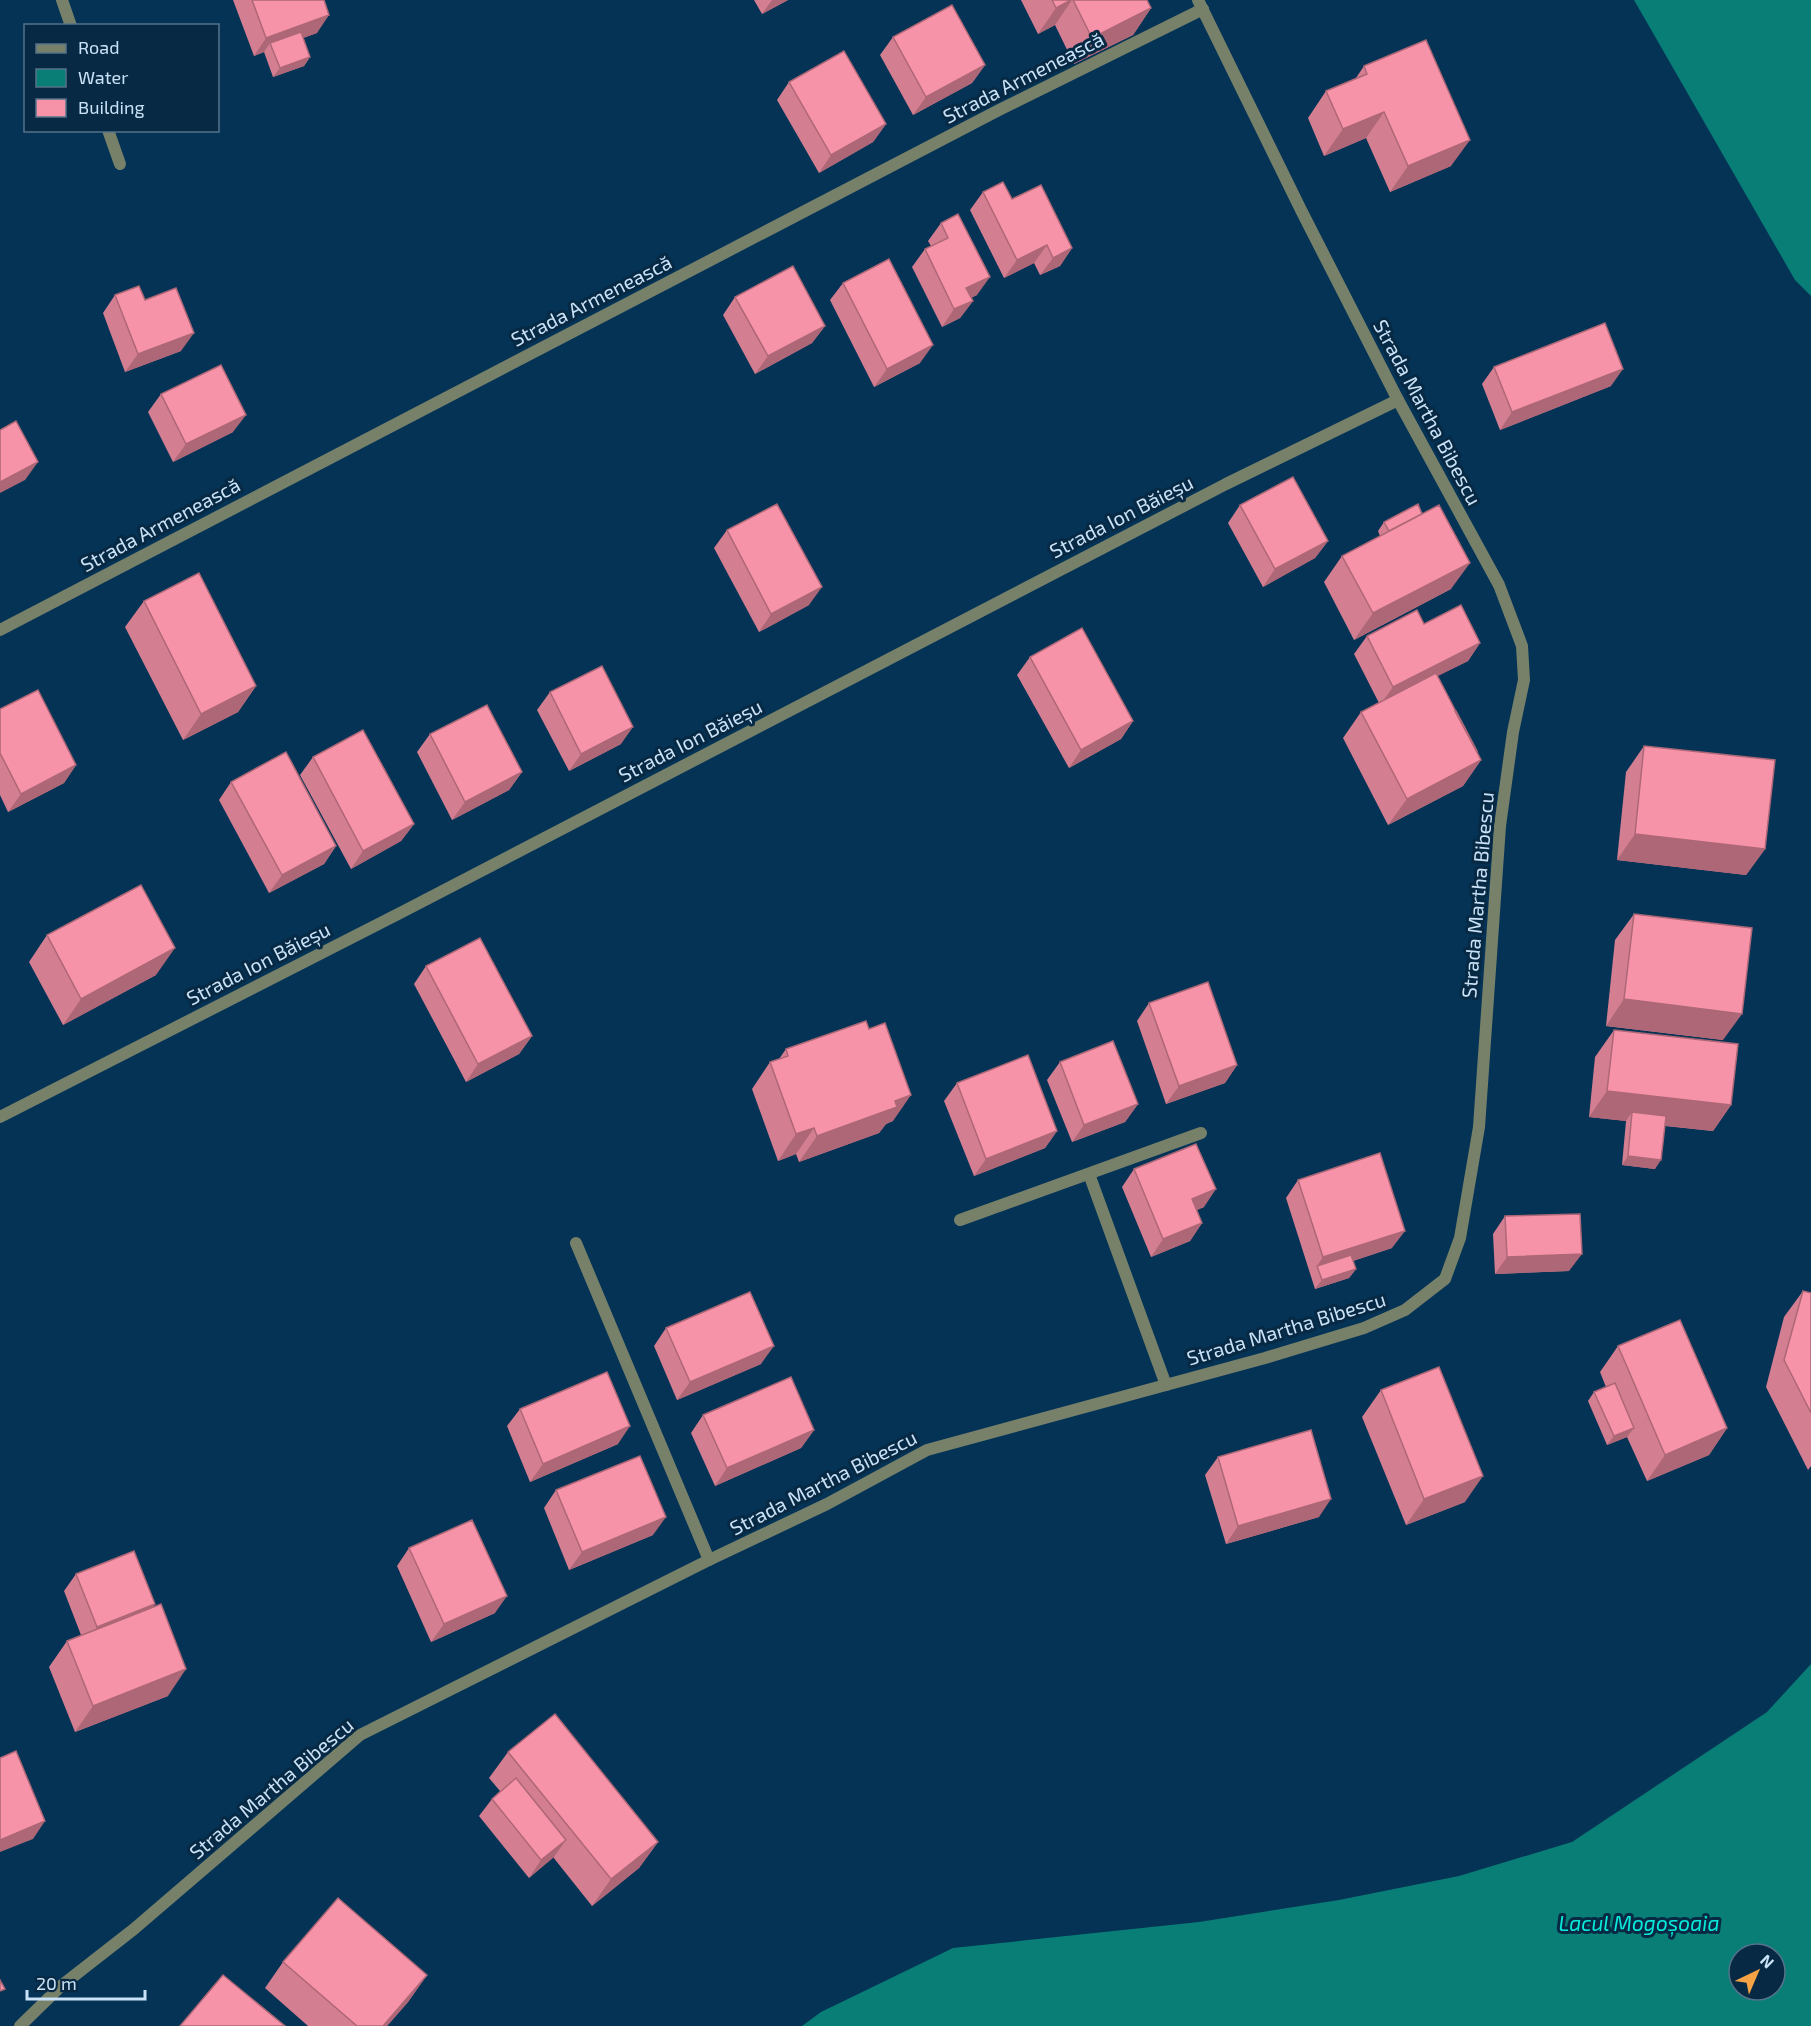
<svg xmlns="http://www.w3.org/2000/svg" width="1811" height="2026" font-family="'Exo 2',sans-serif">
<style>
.water{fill:#097e76;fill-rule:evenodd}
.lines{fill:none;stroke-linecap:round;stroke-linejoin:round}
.minor{stroke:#77816a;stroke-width:12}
.wall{fill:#d47e91}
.shaded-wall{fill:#ad6776}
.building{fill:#f793a9;stroke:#ad6776;stroke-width:1.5}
.labels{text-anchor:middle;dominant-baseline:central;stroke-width:6;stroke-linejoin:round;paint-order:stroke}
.street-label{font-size:20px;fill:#cae2f7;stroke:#072943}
.water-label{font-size:21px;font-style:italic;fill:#08e9da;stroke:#072943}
</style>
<rect width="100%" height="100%" fill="#043356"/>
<g class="water">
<path d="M1634,0H1811V296L1795,280Z"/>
<path d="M1811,1664V2026H802L821,2012L953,1948L1199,1922L1339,1900L1459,1876L1572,1842L1767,1712ZM1739,1954H1775V1990H1739Z"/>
</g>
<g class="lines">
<g class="minor">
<path d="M62,0L71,26"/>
<path d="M108,130L120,164"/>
<path d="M0,630L999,110L1203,9"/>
<path d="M0,1117L404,911L1226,484L1398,400"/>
<path d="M1089,1174L1166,1385"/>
<path d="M960,1220L1201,1133"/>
<path d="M576,1243L709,1560"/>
<path d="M20,2026L61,1986L134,1929L360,1735L709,1560L827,1504L927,1450L1265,1358L1364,1328L1405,1310L1445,1279L1460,1238L1479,1127L1500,826L1513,732L1524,680L1522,646L1499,585L1398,400L1302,212L1198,0"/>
</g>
</g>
<g class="wall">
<path d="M233,0H324L317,33L303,38L310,57L304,66L273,77L264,52L254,56Z"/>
<path d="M754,0H788L762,14Z"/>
<path d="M1021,0H1147L1151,8L1133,35L1074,64L1055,25L1038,34Z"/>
<path d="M893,37L985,65L972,83L913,115L880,55Z"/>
<path d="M1364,66L1451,166L1390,192L1366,138L1324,156L1308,118L1326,91L1356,78Z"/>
<path d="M789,82L886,124L873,142L819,173L777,100Z"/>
<path d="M983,192L1012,199L1072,248L1060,266L1040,275L1034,263L1004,278L970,210Z"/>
<path d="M941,223L977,295L971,298L973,301L960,318L942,327L912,267L925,249L931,246L928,241Z"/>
<path d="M843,283L920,363L874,387L830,300Z"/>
<path d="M115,295L145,300L181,351L125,372L103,313Z"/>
<path d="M735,297L825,326L812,343L755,374L723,315Z"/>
<path d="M1494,367L1611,386L1500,430L1482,384Z"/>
<path d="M161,394L233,432L173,462L148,412Z"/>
<path d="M1240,505L1328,541L1315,558L1263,587L1228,523Z"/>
<path d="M1384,522L1451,589L1354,640L1324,582L1342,556L1380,536L1378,531Z"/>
<path d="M727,530L809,605L759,632L714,548Z"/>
<path d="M144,601L256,686L238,712L183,740L125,627Z"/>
<path d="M1424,624L1480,643L1468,661L1437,676L1481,760L1463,786L1388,825L1343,738L1361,712L1379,703L1354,654L1367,636Z"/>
<path d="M1030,657L1133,721L1121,739L1069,768L1017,675Z"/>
<path d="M550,692L621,744L569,771L537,710Z"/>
<path d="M0,709L76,765L64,783L8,812L0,795Z"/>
<path d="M430,734L522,772L509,790L452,820L417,752Z"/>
<path d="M1644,746L1765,849L1746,875L1617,860L1626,772Z"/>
<path d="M313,757L414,824L401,841L351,869L300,775Z"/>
<path d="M231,782L336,846L324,864L269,893L219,800Z"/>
<path d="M1634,914L1723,1040L1606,1026L1615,940Z"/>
<path d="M47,935L156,975L63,1025L29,962Z"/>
<path d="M426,966L532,1036L519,1054L466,1082L414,984Z"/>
<path d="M1149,1003L1237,1065L1225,1083L1166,1104L1137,1021Z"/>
<path d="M1614,1030L1731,1105L1713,1131L1665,1126L1655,1169L1622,1165L1626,1121L1589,1117L1595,1057Z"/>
<path d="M786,1049L893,1121L886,1124L879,1133L799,1162L796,1154L778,1161L752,1089L770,1062L779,1059Z"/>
<path d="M1060,1062L1138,1104L1125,1122L1072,1142L1047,1080Z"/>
<path d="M957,1083L1057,1131L1045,1148L974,1176L944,1101Z"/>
<path d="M1134,1169L1204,1207L1197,1210L1202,1223L1190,1241L1151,1257L1122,1187Z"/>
<path d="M1298,1180L1392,1248L1353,1261L1356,1269L1349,1278L1315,1289L1286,1198Z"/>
<path d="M1505,1216L1569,1271L1495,1274L1493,1234Z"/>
<path d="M1803,1291L1811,1293V1466L1808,1470L1766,1387L1784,1317Z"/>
<path d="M666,1328L761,1364L677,1400L654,1346Z"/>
<path d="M1618,1346L1727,1428L1709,1455L1647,1481L1627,1437L1607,1445L1588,1401L1594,1392L1606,1387L1600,1372Z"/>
<path d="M1381,1390L1465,1502L1406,1525L1362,1417Z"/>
<path d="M520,1409L618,1444L530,1482L507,1426Z"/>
<path d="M703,1415L814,1430L801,1448L715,1486L691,1433Z"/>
<path d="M1218,1457L1319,1517L1226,1544L1205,1475Z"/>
<path d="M556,1490L653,1535L569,1570L544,1508Z"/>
<path d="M409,1548L495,1613L431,1642L397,1566Z"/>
<path d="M76,1574L155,1604L153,1607L168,1696L75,1732L49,1667L67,1641L81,1635L64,1591Z"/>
<path d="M508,1752L658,1842L639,1868L592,1906L553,1857L529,1878L479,1816L492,1799L500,1791L489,1778Z"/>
<path d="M283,1962L427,1975L408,2002L387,2026H308L265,1988Z"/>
</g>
<g class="shaded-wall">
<path d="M772,0H788L762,14Z"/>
<path d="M1072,0L1055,25L1038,34L1056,8Z"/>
<path d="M1151,8L1133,35L1074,64L1092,38Z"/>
<path d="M329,15L317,33L272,49L270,43L264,52L254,56L266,38Z"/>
<path d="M310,57L304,66L273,77L280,68Z"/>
<path d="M985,65L972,83L913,115L926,97Z"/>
<path d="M1384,112L1366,138L1324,156L1343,129Z"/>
<path d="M886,124L873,142L819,173L831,155Z"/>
<path d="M1470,140L1451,166L1390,192L1408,166Z"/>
<path d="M1047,245L1034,263L1004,278L1017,260Z"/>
<path d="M1072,248L1060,266L1040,275L1053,258Z"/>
<path d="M990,277L977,295L954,306L966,288Z"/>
<path d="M973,301L960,318L942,327L954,309Z"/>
<path d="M825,326L812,343L755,374L768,356Z"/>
<path d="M194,333L181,351L125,372L138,354Z"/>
<path d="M933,345L920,363L874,387L887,369Z"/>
<path d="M1623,369L1611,386L1500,430L1512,412Z"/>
<path d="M246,415L233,432L173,462L186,444Z"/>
<path d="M38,462L25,480L0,493V482Z"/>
<path d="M1328,541L1315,558L1263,587L1275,569Z"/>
<path d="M1470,563L1451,589L1354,640L1373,613Z"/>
<path d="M822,587L809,605L759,632L771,614Z"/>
<path d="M1480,643L1468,661L1380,705L1393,687Z"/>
<path d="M256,686L238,712L183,740L201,714Z"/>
<path d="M1133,721L1121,739L1069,768L1081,750Z"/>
<path d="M633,727L621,744L569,771L581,754Z"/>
<path d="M1481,760L1463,786L1388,825L1407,799Z"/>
<path d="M76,765L64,783L8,812L21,794Z"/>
<path d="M522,772L509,790L452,820L465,802Z"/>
<path d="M414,824L401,841L351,869L363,851Z"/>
<path d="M1635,834L1765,849L1746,875L1617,860Z"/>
<path d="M336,846L324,864L269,893L282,875Z"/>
<path d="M175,948L156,975L63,1025L81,999Z"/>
<path d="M1624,999L1742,1014L1723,1040L1606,1026Z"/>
<path d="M532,1036L519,1054L466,1082L478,1064Z"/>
<path d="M1237,1065L1225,1083L1166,1104L1179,1086Z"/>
<path d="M1607,1091L1731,1105L1713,1131L1631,1122L1632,1112L1626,1121L1589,1117Z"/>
<path d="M911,1095L893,1121L886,1124L879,1133L799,1162L817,1136L895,1101Z"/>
<path d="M1138,1104L1125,1122L1072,1142L1084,1125Z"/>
<path d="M814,1128L796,1154L778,1161L796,1134Z"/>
<path d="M1057,1131L1045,1148L974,1176L986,1159Z"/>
<path d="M1628,1156L1661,1160L1655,1169L1622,1165Z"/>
<path d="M1216,1189L1204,1207L1180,1217L1192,1199Z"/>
<path d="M1202,1223L1190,1241L1151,1257L1163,1239Z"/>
<path d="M1405,1231L1392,1248L1319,1272L1317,1266L1323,1257Z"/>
<path d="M1582,1254L1569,1271L1495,1274L1507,1257Z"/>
<path d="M1356,1269L1349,1278L1315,1289L1322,1280Z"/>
<path d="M774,1346L761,1364L677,1400L690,1382Z"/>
<path d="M630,1426L618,1444L530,1482L543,1464Z"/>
<path d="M1634,1428L1627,1437L1607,1445L1614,1436Z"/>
<path d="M1727,1428L1709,1455L1647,1481L1665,1455Z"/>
<path d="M814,1430L801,1448L715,1486L727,1468Z"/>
<path d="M1483,1476L1465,1502L1406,1525L1424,1499Z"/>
<path d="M1331,1499L1319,1517L1226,1544L1238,1526Z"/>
<path d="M666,1517L653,1535L569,1570L582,1552Z"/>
<path d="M507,1596L495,1613L431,1642L444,1624Z"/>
<path d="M155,1604L143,1622L85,1645L97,1627Z"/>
<path d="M186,1669L168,1696L75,1732L93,1706Z"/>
<path d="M45,1821L33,1839L0,1852V1840Z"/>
<path d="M566,1840L553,1858L529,1878L541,1860Z"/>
<path d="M658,1842L639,1868L592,1906L611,1879Z"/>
<path d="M427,1975L408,2002L387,2026H383Z"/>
</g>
<g class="building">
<path d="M252,0H324L329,15L266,38Z"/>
<path d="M1052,0H1071L1056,8Z"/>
<path d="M1073,0H1147L1151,8L1092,38Z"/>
<path d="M952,5L985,65L926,97L893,37Z"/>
<path d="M301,32L310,57L280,68L270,43Z"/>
<path d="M1426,40L1470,140L1408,166L1384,112L1343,129L1326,91L1367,74L1364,66Z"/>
<path d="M844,51L886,124L831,155L789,82Z"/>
<path d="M1003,182L1012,199L1041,185L1072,248L1053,258L1047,245L1017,260L983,192Z"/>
<path d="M958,214L990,277L966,288L973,301L954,309L925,249L948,238L941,223Z"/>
<path d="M889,259L933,345L887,369L843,283Z"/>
<path d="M793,266L825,326L768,356L735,297Z"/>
<path d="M139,286L145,300L176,288L194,333L138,354L115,295Z"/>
<path d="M1605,323L1623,369L1512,412L1494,367Z"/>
<path d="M221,365L246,415L186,444L161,394Z"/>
<path d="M16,421L38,462L0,482V430Z"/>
<path d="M1293,477L1328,541L1275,569L1240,505Z"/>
<path d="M777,504L822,587L771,614L727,530Z"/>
<path d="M1418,504L1422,514L1389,531L1384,522Z"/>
<path d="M1439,505L1470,563L1373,613L1342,556Z"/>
<path d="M199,573L256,686L201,714L144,601Z"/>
<path d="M1461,605L1480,643L1393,687L1367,636L1417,610L1424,624Z"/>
<path d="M1082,628L1133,721L1081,750L1030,657Z"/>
<path d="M602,666L633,727L581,754L550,692Z"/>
<path d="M1436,673L1481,760L1407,799L1361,712Z"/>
<path d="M38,690L76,765L21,794L0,753V709Z"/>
<path d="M487,705L522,772L465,802L430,734Z"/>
<path d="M1455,711H1456L1477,751V752Z"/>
<path d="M363,730L414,824L363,851L313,757Z"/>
<path d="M1644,746L1775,760L1765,849L1635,834Z"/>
<path d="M286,752L336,846L282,875L231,782Z"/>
<path d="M141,885L175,948L81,999L47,935Z"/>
<path d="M1634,914L1752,928L1742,1014L1624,999Z"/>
<path d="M480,938L532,1036L478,1064L426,966Z"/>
<path d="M1208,982L1237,1065L1179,1086L1149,1003Z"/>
<path d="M866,1021L869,1029L885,1023L911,1095L895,1101L897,1107L817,1136L814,1128L796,1134L770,1062L788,1056L786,1049Z"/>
<path d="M1614,1030L1738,1044L1731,1105L1607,1091Z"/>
<path d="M1113,1041L1138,1104L1084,1125L1060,1062Z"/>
<path d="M1028,1055L1057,1131L986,1159L957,1083Z"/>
<path d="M1632,1112L1666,1116L1661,1160L1628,1156Z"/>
<path d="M1196,1144L1216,1189L1192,1199L1202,1223L1163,1239L1134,1169Z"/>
<path d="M1380,1153L1405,1231L1323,1257L1298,1180Z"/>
<path d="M1580,1214L1582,1254L1507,1257L1505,1216Z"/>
<path d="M1351,1255L1356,1269L1322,1280L1317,1266Z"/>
<path d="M1803,1291L1811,1293V1413L1784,1360Z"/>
<path d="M750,1292L774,1346L690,1382L666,1328Z"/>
<path d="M1680,1320L1727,1428L1665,1455L1618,1346Z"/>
<path d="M1439,1367L1483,1476L1424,1499L1381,1390Z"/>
<path d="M607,1372L630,1426L543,1464L520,1409Z"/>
<path d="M791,1377L814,1430L727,1468L703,1415Z"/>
<path d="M1615,1383L1634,1428L1614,1436L1594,1392Z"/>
<path d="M1311,1430L1331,1499L1238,1526L1218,1457Z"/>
<path d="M640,1456L666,1517L582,1552L556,1490Z"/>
<path d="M472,1520L507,1596L444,1624L409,1548Z"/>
<path d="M134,1551L155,1604L97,1627L76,1574Z"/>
<path d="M161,1604L186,1669L93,1706L67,1641Z"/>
<path d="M555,1714L658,1842L611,1879L508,1752Z"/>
<path d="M16,1751L45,1821L0,1840V1758Z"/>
<path d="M516,1778L566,1840L541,1860L492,1799Z"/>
<path d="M338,1898L427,1975L383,2026H357L283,1962Z"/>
<path d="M223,1975L285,2026H180Z"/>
<path d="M0,1980L5,1989L0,1991Z"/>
</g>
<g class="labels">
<g class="street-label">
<text transform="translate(1023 77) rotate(-27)">Strada Armenească</text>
<text transform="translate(591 300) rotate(-27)">Strada Armenească</text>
<text transform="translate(1428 412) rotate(62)">Strada Martha Bibescu</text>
<text transform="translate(1121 516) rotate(-27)">Strada Ion Băieșu</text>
<text transform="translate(160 524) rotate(-28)">Strada Armenească</text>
<text transform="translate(690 740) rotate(-27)">Strada Ion Băieșu</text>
<text transform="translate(1477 895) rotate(-85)">Strada Martha Bibescu</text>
<text transform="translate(258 963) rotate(-27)">Strada Ion Băieșu</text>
<text transform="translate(1286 1328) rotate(-17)">Strada Martha Bibescu</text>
<text transform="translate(823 1482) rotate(-27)">Strada Martha Bibescu</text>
<text transform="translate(271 1788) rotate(-40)">Strada Martha Bibescu</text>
</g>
<g class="water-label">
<text x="1639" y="1922">Lacul Mogoșoaia</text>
</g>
</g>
<rect x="24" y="24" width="195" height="108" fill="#072943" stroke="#55738b" stroke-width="1.5"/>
<rect x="36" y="44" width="30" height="9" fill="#77816a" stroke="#55738b" stroke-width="1.5"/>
<text x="78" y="54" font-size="18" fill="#cae2f7">Road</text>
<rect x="36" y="69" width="30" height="18" fill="#097e76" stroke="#55738b" stroke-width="1.5"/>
<text x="78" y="84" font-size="18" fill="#cae2f7">Water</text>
<rect x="36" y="99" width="30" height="18" fill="#f793a9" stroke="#55738b" stroke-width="1.5"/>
<text x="78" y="114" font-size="18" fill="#cae2f7">Building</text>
<g transform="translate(1757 1972) rotate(44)"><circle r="28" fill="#072943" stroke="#55738b" stroke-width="1.5"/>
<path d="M0-4.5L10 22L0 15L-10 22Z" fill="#f5a345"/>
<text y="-9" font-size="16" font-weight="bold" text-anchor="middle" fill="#cae2f7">N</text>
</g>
<path d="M27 1990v9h118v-9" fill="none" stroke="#cae2f7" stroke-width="3"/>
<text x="36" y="1990" font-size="18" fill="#cae2f7" stroke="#072943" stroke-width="4.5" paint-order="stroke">20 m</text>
</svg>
